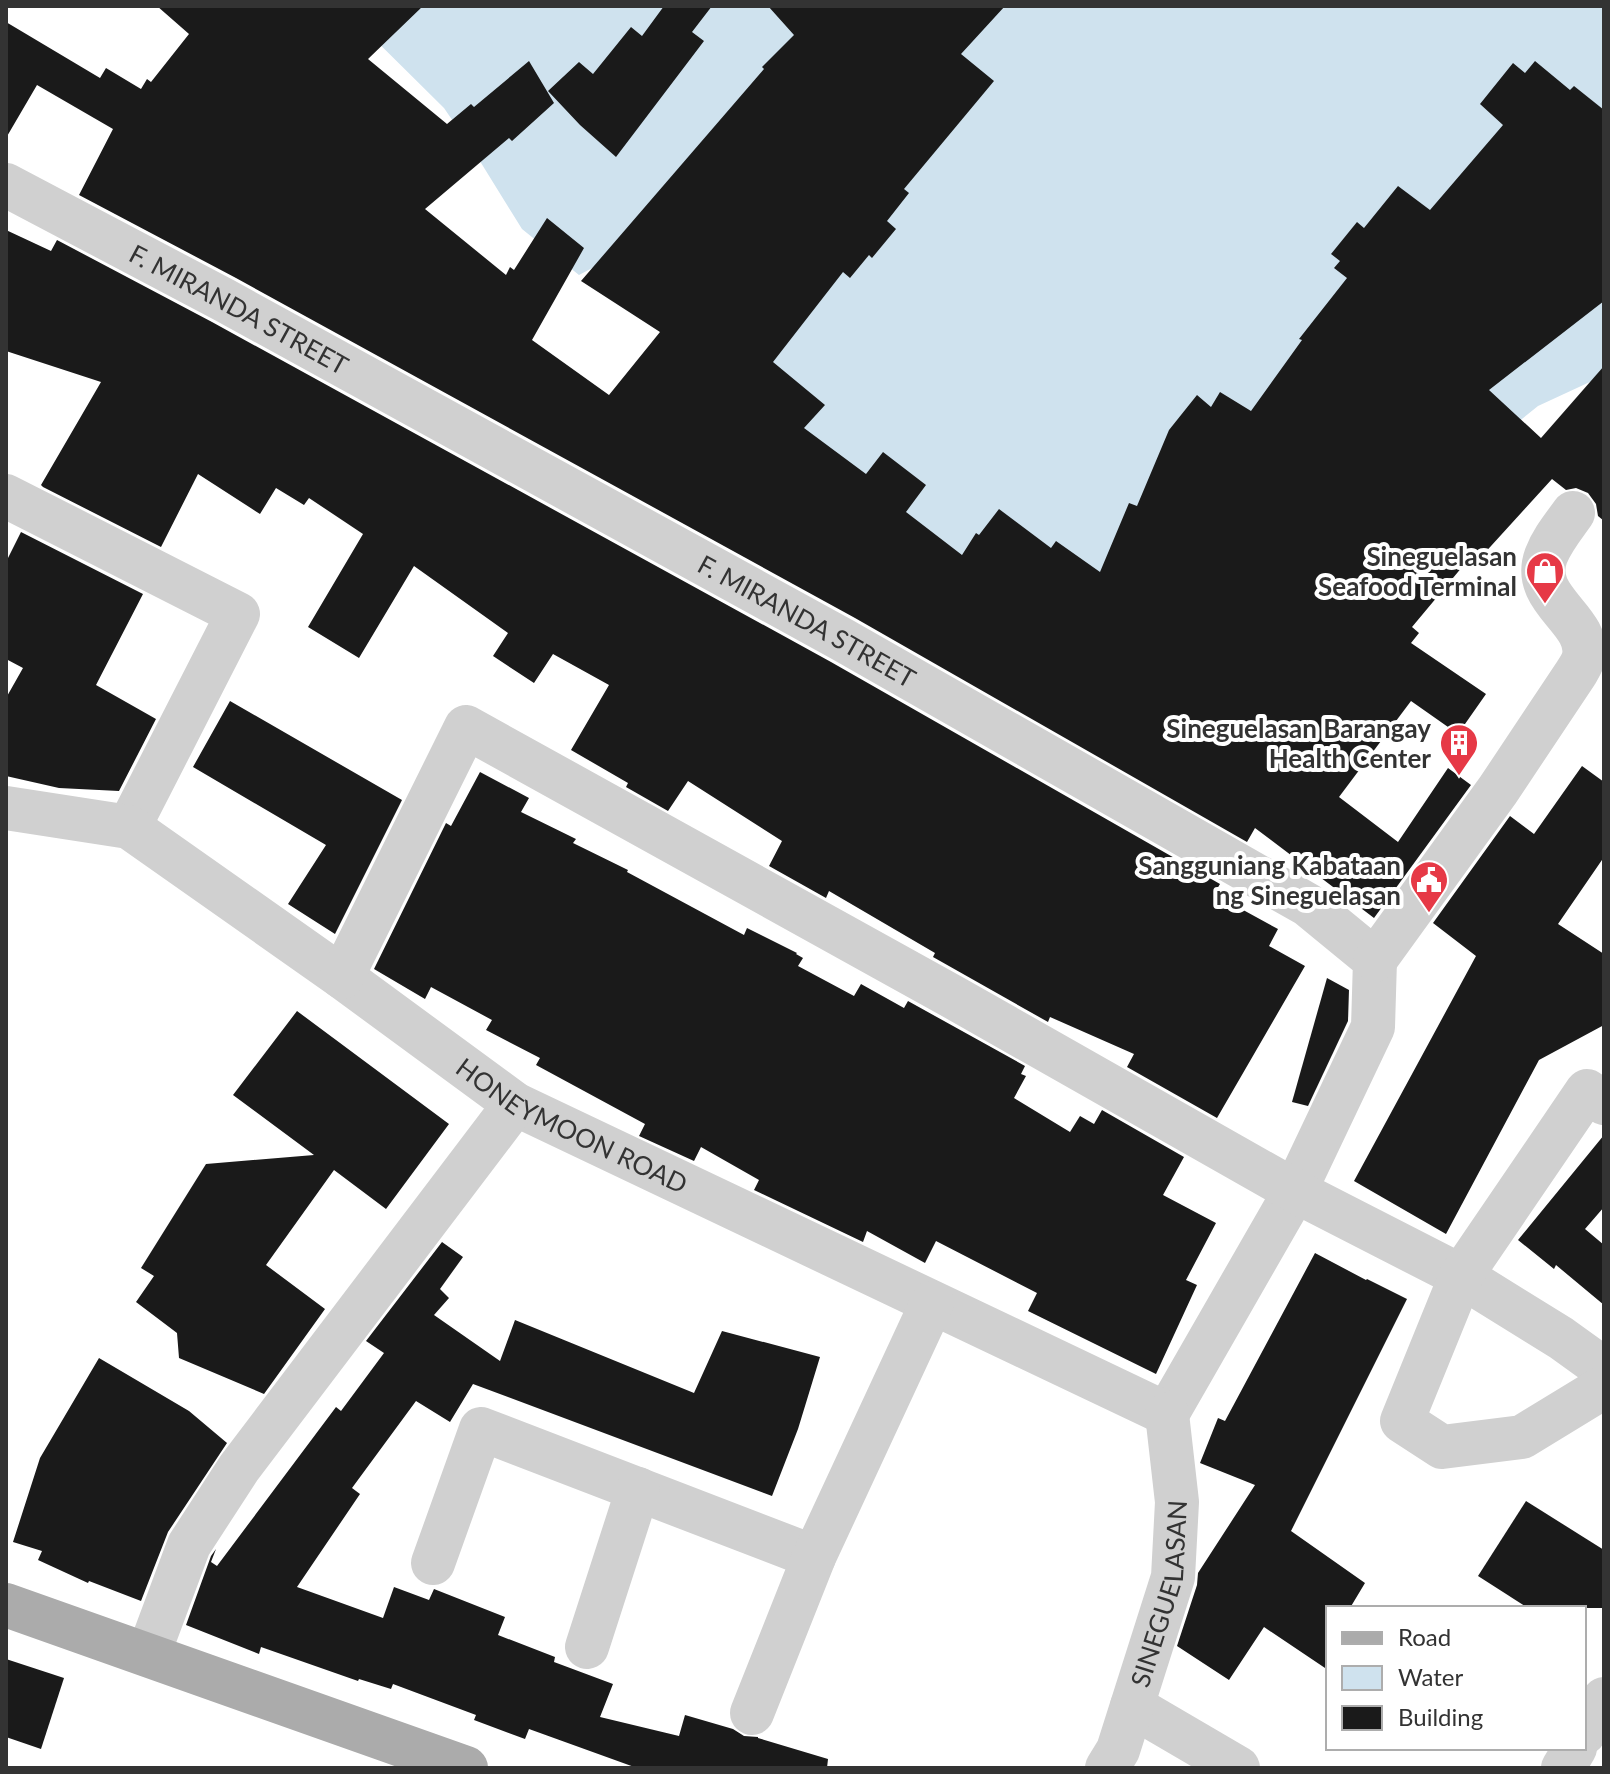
<svg xmlns="http://www.w3.org/2000/svg" width="1610" height="1774" font-family="Lato,sans-serif">
<style>
.water{fill:#cfe2ee}
.building{fill:#1a1a1a}
.lines{fill:none;stroke-linecap:round;stroke-linejoin:round}
.minor{stroke:#d0d0d0;stroke-width:44}
.major{stroke:#ababab;stroke-width:44}
.labels{text-anchor:middle;dominant-baseline:central;stroke-width:8;stroke-linejoin:round;paint-order:stroke}
.street-label{font-size:26px;fill:#333;stroke:#fff}
.poi-label{font-size:26px;font-weight:bold;fill:#333;stroke:#fff;text-anchor:end}
</style>
<rect width="100%" height="100%" fill="#fff"/>
<path class="water" d="M341,6H1604V378L1592,381L1538,406L1487,447L1248,573L956,587L628,249L579,275L522,229L478,158L444,108Z"/>
<g class="building">
<path d="M157,6H423L368,59L447,124L471,104L474,107L529,61L554,103L512,141L509,138L425,209L506,275L510,267L514,270L547,218L584,248L532,340L609,395L660,332L581,281L764,69L762,67L794,35L768,6H1005L961,54L994,81L904,189L909,193L887,221L896,229L872,258L869,255L850,278L843,272L773,362L825,405L804,428L866,474L883,452L926,485L906,512L962,555L976,533L979,535L999,509L1051,548L1056,541L1100,572L1129,503L1137,506L1169,430L1197,395L1211,407L1220,392L1251,411L1302,340L1299,339L1347,278L1334,268L1340,261L1331,254L1357,222L1364,228L1398,186L1430,210L1503,125L1480,104L1513,63L1525,73L1535,61L1570,90L1574,86L1604,110V301L1489,390L1541,438L1604,366V521L1598,516L1596,504L1588,493L1576,488L1566,490L1552,479L1481,557L1478,554L1471,563L1468,560L1412,627L1419,633L1411,643L1486,694L1458,734L1411,701L1339,797L1398,842L1448,768L1471,785L1374,918L1255,828L1247,842L855,618L236,278L79,195L113,129L37,85L6,138V22L100,78L106,68L141,89L147,79L151,82L189,34Z"/>
<path d="M664,6H712L692,32L704,41L616,157L580,125L548,91L579,62L593,74L631,27L642,36Z"/>
<path d="M6,230L51,251L57,240L212,322L831,662L1220,884L1214,894L1278,929L1269,946L1305,966L1217,1118L1127,1067L1134,1054L1050,1017L1048,1022L933,957L935,953L829,891L826,898L769,866L782,841L688,781L668,811L626,787L628,783L571,750L609,685L553,654L534,683L493,656L508,633L414,566L359,658L308,627L363,534L309,498L304,505L276,488L260,514L198,474L161,547L43,487L41,485L101,382L6,351Z"/>
<path d="M21,532L143,594L96,685L156,719L119,791L59,788L6,776V698L23,668L6,659V562Z"/>
<path d="M230,701L402,800L335,934L288,904L326,845L193,767Z"/>
<path d="M1582,766L1604,782V857L1558,924L1604,954V1025L1539,1060L1446,1234L1354,1181L1476,956L1433,923L1510,816L1534,834Z"/>
<path d="M480,772L529,798L521,812L576,839L573,843L628,870L627,872L744,935L747,928L797,953L796,954L803,958L798,966L854,996L861,984L904,1008L908,1001L1025,1066L1021,1074L1026,1076L1014,1098L1070,1132L1080,1116L1094,1124L1102,1110L1184,1157L1163,1195L1216,1223L1186,1280L1197,1285L1156,1374L1028,1311L1037,1293L936,1241L925,1263L867,1231L863,1242L754,1190L759,1180L701,1147L694,1161L639,1136L645,1124L536,1065L540,1058L486,1030L492,1020L431,987L425,999L374,969L446,823L451,826Z"/>
<path d="M1327,978L1349,990L1348,1021L1308,1106L1292,1102Z"/>
<path d="M297,1011L449,1124L386,1209L334,1170L266,1265L325,1309L264,1394L179,1358L177,1333L136,1302L154,1276L141,1268L206,1164L314,1155L233,1095Z"/>
<path d="M1604,1135V1207L1585,1229L1604,1245V1305L1556,1265L1554,1269L1518,1240Z"/>
<path d="M442,1242L463,1257L440,1289L449,1298L434,1315L500,1361L515,1320L694,1393L722,1331L820,1357L798,1429L772,1496L473,1384L450,1422L416,1401L352,1488L360,1494L297,1587L383,1618L394,1587L429,1600L434,1589L505,1617L498,1635L555,1657L554,1662L613,1684L600,1717L679,1736L685,1715L733,1729L744,1736L758,1737V1738L828,1759L827,1768H637L529,1729L525,1739L474,1720L476,1715L393,1684L391,1689L359,1679L358,1681L261,1647L259,1654L186,1625L211,1556L216,1549L211,1562L217,1566L336,1407L341,1411L384,1353L366,1341Z"/>
<path d="M1315,1253L1366,1280L1367,1279L1407,1299L1291,1531L1365,1583L1350,1608H1328V1670L1264,1627L1229,1680L1177,1646L1197,1585L1198,1573L1255,1485L1200,1463L1218,1418L1225,1421Z"/>
<path d="M99,1358L189,1411L227,1443L168,1532L141,1601L89,1581L88,1583L38,1560L42,1551L13,1542L40,1458Z"/>
<path d="M1526,1501L1604,1550V1608H1528L1478,1576Z"/>
<path d="M6,1659L64,1678L41,1749L6,1737Z"/>
</g>
<g class="lines">
<g class="minor">
<path id="s1" d="M6,185L224,300L843,640L1308,905L1375,960L1373,1027L1295,1191L1167,1414"/>
<path d="M6,496L238,614L129,827"/>
<path id="s2" d="M6,808L129,827L342,977L515,1104L1167,1414"/>
<path d="M1375,960L1498,790L1576,673C1579,668 1583,662 1584,656C1590,619 1530,600 1546,556C1552,540 1563,527 1573,513"/>
<path d="M342,977L466,727L953,997L1295,1191L1461,1276L1561,1338L1604,1369"/>
<path d="M1604,1103L1587,1091L1461,1276L1402,1421L1442,1447L1522,1437L1604,1387"/>
<path d="M433,1563L481,1429L814,1557"/>
<path d="M587,1647L638,1489"/>
<path d="M148,1655L189,1545L239,1468L515,1104"/>
<path d="M1132,1706L1238,1768"/>
<path d="M752,1713L814,1557L932,1303"/>
<path d="M1584,1733L1604,1699"/>
<path id="s3" d="M1107,1768L1118,1750L1173,1577L1177,1502L1167,1414"/>
<path d="M1563,1768L1575,1748"/>
</g>
<path class="major" d="M6,1605L466,1768"/>
</g>
<defs>
<g id="shop-pin" transform="scale(2)"><path d="M0 17L-7.5 6A9.5 9.5 0 1 1 7.5 6Z" fill="#e63946" stroke="#fff"/><path d="M-5-2.5h2.3a2.7 3.5 0 0 1 5.4 0H5L5.5 6h-11ZM-1.5-2.5h3a1.5 2.3 0 0 0-3 0Z" fill="#fff"/></g>
<g id="building-pin" transform="scale(2)"><path d="M0 17L-7.5 6A9.5 9.5 0 1 1 7.5 6Z" fill="#e63946" stroke="#fff"/><path d="M-4-6H4V6H1V3H-1V6H-4ZM-2.5-4.3h1.7v1.8h-1.7ZM.8-4.3h1.7v1.8H.8ZM-2.5-1h1.7V.8h-1.7ZM.8-1h1.7V.8H.8Z" fill="#fff"/></g>
<g id="civic-pin" transform="scale(2)"><path d="M0 17L-7.5 6A9.5 9.5 0 1 1 7.5 6Z" fill="#e63946" stroke="#fff"/><path d="M-.6-6.5H3V-4.5H.6V-3L4-1V1h2V6H-6V1h2V-1L-.6-3ZM-1.2 2.5V6h2.4V2.5Z" fill="#fff"/></g>
</defs>
<g fill-rule="evenodd">
<use href="#shop-pin" x="1545" y="571"/>
<use href="#building-pin" x="1459" y="743"/>
<use href="#civic-pin" x="1429" y="880"/>
</g>
<g class="labels">
<g class="street-label">
<text stroke="none"><textPath href="#s1" startOffset="264">F. MIRANDA STREET</textPath></text>
<text stroke="none"><textPath href="#s1" startOffset="912">F. MIRANDA STREET</textPath></text>
<text stroke="none"><textPath href="#s2" startOffset="660">HONEYMOON ROAD</textPath></text>
<text stroke="none"><textPath href="#s3" startOffset="184">SINEGUELASAN</textPath></text>
</g>
<g class="poi-label">
<text x="1517" y="556">Sineguelasan<tspan x="1517" dy="30">Seafood Terminal</tspan></text>
<text x="1431" y="728">Sineguelasan Barangay<tspan x="1431" dy="30">Health Center</tspan></text>
<text x="1401" y="865">Sangguniang Kabataan<tspan x="1401" dy="30">ng Sineguelasan</tspan></text>
</g>
</g>
<rect width="1610" height="1774" fill="none" stroke="#333333" stroke-width="16"/>
<rect x="1326" y="1606" width="260" height="144" fill="#ffffff" stroke="#adadad" stroke-width="2"/>
<rect x="1342" y="1632" width="40" height="12" fill="#ababab" stroke="#adadad" stroke-width="2"/>
<text x="1398" y="1646" font-size="24" fill="#333333">Road</text>
<rect x="1342" y="1666" width="40" height="24" fill="#cfe2ee" stroke="#adadad" stroke-width="2"/>
<text x="1398" y="1686" font-size="24" fill="#333333">Water</text>
<rect x="1342" y="1706" width="40" height="24" fill="#1a1a1a" stroke="#adadad" stroke-width="2"/>
<text x="1398" y="1726" font-size="24" fill="#333333">Building</text>
</svg>
